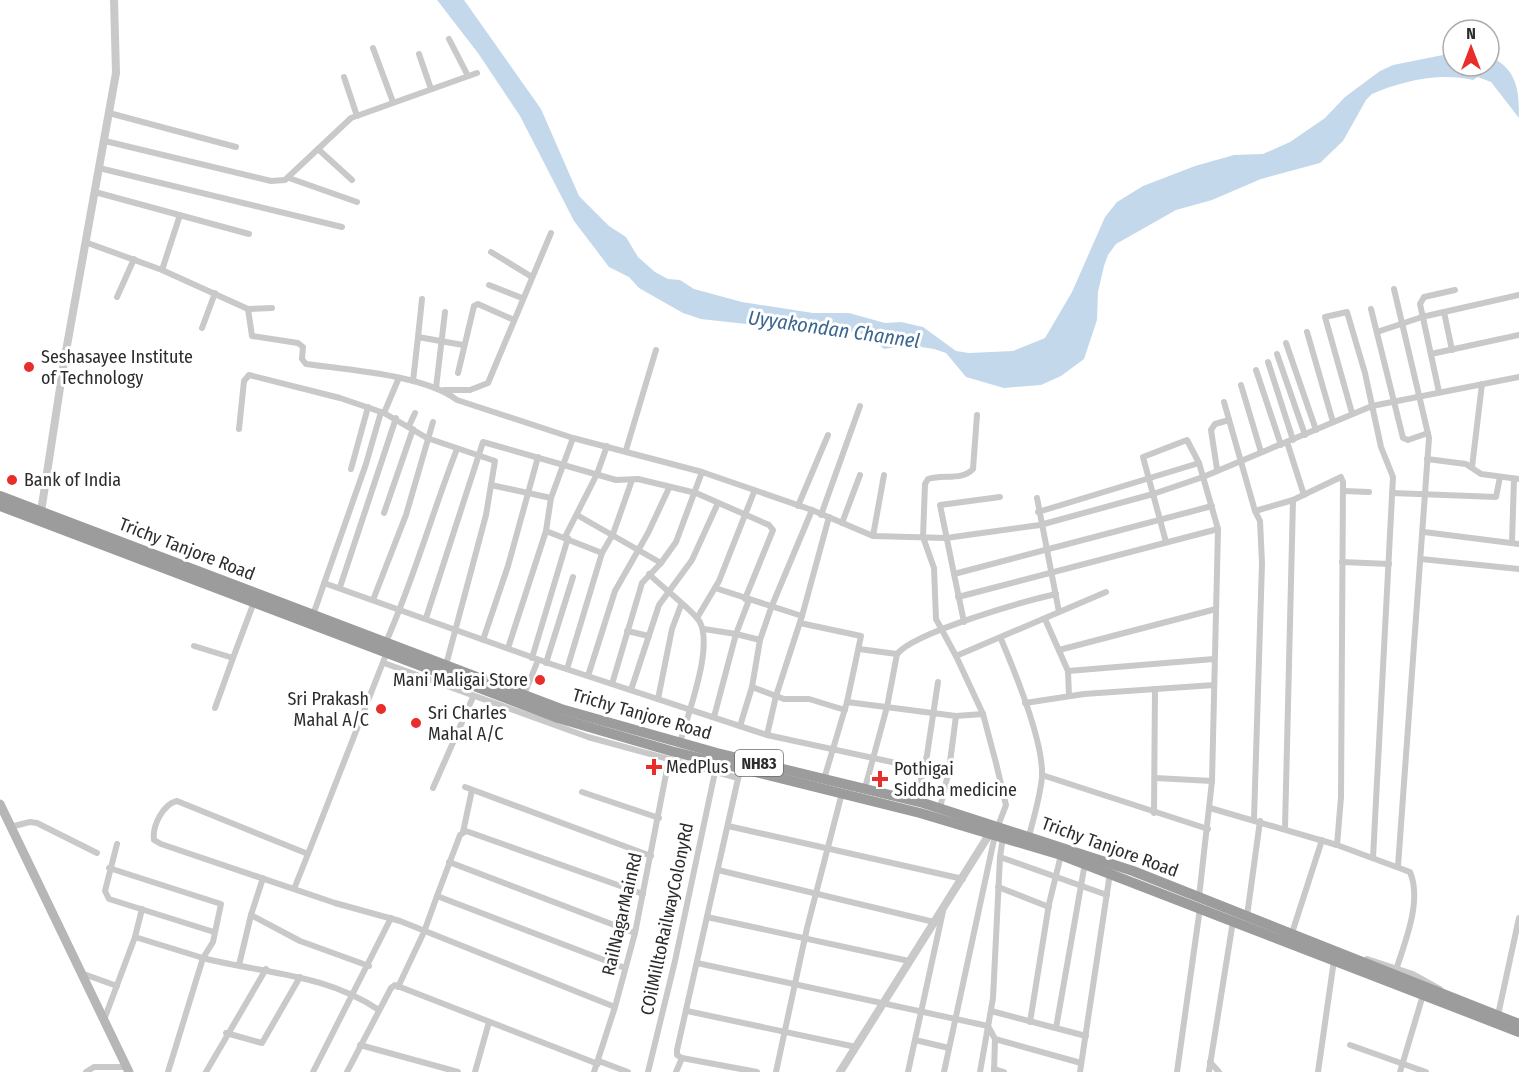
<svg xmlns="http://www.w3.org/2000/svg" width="1519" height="1072" font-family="'Fira Sans Condensed',sans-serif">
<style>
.water{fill:#c4d8eb}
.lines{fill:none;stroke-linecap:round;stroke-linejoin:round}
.minor{stroke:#c9c9c9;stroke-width:6}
.tertiary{stroke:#c9c9c9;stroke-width:8}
.secondary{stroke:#b6b6b6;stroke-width:9}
.trunk{stroke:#9c9c9c;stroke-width:10}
.poi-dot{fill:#e72e2a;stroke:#fff;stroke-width:2}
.labels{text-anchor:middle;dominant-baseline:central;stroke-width:6;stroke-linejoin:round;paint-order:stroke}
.shield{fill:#fff;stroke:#6b6b6b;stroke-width:1.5}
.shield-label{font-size:16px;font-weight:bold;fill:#2c2c2c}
.poi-label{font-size:18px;fill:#2c2c2c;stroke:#fff;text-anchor:start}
.street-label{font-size:18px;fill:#2c2c2c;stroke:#fff}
.water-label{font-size:20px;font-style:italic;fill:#3a658f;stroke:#fff}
</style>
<rect width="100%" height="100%" fill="#fff"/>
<path class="water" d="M437,0H464L541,109L579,196L609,226L626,237L638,257L655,272L668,279L680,280L694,289L742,302L813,313H849L885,323L901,322L923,327L956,351L969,353L1013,351L1045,338L1072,292L1105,217L1117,202L1143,186L1195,166L1234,155L1263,154L1290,142L1325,118L1345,97L1380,71L1393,65L1453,53V66H1489V56C1518,69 1519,91 1519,118L1491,82L1478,77L1473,80C1441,72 1401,81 1372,94L1366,100L1343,141L1320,163L1261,179L1212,200L1176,210L1116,244L1108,255L1104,266L1098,292L1097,320L1084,359L1061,376L1041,385L1004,388L966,377L946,353L934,349L909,345L884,349L872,338L857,332L792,329L701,319L683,313L639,288L629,277L609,267L574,221L520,116L478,53Z"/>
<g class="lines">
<g class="minor">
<path d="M449,39L468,76"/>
<path d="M373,48L393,102"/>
<path d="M419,54L431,89"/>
<path d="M344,77L357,116"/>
<path d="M109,113L236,147"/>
<path d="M105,141L271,181L285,180L351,118L477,73"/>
<path d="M318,149L352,180"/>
<path d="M99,168L342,227"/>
<path d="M289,178L357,202"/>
<path d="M95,192L249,234"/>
<path d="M85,242L162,270L248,309L252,336L298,343L303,347L302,359L306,364C348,370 425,375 457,400L573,438L702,472L812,510L873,536L946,538L1040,525L1153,494L1203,477L1372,406L1519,377"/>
<path d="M491,252L532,277"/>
<path d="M162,270L180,215"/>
<path d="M489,285L522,298"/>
<path d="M1394,289L1429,438L1398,866"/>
<path d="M117,297L134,259"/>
<path d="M248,309L272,308"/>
<path d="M1371,309L1403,438L1408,440L1428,433"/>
<path d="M1444,312L1452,350"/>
<path d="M202,328L215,293"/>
<path d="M1307,332L1333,422"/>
<path d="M1377,332L1422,317L1519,295"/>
<path d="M418,337L422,299"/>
<path d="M1286,343L1316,430"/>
<path d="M1277,354L1305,435"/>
<path d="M1431,354L1519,335"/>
<path d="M1268,362L1293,440"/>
<path d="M1256,370L1281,445"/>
<path d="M458,373L474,306L478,304L514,320"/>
<path d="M413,381L418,337L463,345"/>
<path d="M1241,385L1261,452"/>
<path d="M436,388L445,312"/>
<path d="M444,390H470L488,383L551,233"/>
<path d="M1439,392L1420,304L1424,297L1455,290"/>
<path d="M1224,402L1255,511"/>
<path d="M384,413L398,380"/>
<path d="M1352,413L1325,317L1347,312L1365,373L1381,447L1393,477L1373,858"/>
<path d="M409,426L415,413"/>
<path d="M239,429L244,381L249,375L340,398L384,413L427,438L495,461L486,515L446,665"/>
<path d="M1287,442L1304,495"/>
<path d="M626,450L656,350"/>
<path d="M1427,459L1466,464L1481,474L1519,479"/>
<path d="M1472,467L1482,384"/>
<path d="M351,469L368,407"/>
<path d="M1217,469L1211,430L1215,424L1229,420"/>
<path d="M491,485L551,498L573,438"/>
<path d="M1343,491L1369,492"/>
<path d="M1392,493L1496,497L1500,477"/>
<path d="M1037,498L1059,612"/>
<path d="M798,506L828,435"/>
<path d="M812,510L771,608L760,640L752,687L784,699H809L845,710"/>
<path d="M1038,512L1199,463"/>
<path d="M384,513L413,429"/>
<path d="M577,515L661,563L642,583L612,684"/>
<path d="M821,515L860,406"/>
<path d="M842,523L860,475"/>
<path d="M546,531L551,498"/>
<path d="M1424,532L1519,544"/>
<path d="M873,536L884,475"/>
<path d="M565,537L597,474L607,446"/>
<path d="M1166,542L1143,457L1187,440L1199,463L1218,529L1212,781L1199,897"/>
<path d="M1512,542L1514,479"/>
<path d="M1421,559L1519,569"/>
<path d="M1342,562L1389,564"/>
<path d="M661,563L676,542L702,472"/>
<path d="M649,574C664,589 684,603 697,618C717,640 687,716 680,743"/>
<path d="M954,574L940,505L1000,497"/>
<path d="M324,583L551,664L767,735L924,769"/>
<path d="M340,587L396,418"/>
<path d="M715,588L802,616"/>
<path d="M958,597L1218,529"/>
<path d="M373,600L406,515L433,422"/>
<path d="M749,600L736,634L760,640"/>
<path d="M313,615L366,464L381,412"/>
<path d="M426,618L483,442L616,480L638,479L696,493L769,525L773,530L745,599"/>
<path d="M697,618L719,581L754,492"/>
<path d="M1045,619L1068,671L1069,696"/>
<path d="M964,622L954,574L1212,506"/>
<path d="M800,623L861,636L847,702L824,779"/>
<path d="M704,629L736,634L714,717"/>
<path d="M627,631L649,636"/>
<path d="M1001,639C1015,672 1044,743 1042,777C1040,797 1034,817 1029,836"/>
<path d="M483,640L508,566L538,457"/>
<path d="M386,642C414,579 432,513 457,449"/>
<path d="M194,646L233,658L254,602"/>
<path d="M508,648L546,531L602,553"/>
<path d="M859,649L897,654L887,707L865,788"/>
<path d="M1059,650L1216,609"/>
<path d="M897,654C915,632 1025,601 1056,594"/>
<path d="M956,656L936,619L934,568L923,537L925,484L928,479C943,474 962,481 973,469L977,415"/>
<path d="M532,658L568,538"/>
<path d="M384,663L588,737L738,778"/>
<path d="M546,663L573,577"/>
<path d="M567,669L602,553L613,534L632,480"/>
<path d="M1068,671L1214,659"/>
<path d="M588,676L615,591L648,533L669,488"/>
<path d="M631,690L659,605L692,560L718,503"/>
<path d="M524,695L538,660"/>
<path d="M658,699L672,629L681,605"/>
<path d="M847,702L956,716L983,714"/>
<path d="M1025,703L1084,694L1214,685"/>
<path d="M215,708L233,658"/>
<path d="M740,726L752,687"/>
<path d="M767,735L776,696L802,616L829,517"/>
<path d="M740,770L677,1050V1055L682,1058L757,1072"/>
<path d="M1042,775L1208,829"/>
<path d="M1155,778L1212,781"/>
<path d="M465,787L651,856"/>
<path d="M433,788L473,697"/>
<path d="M582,792L659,818"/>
<path d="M916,801L927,755L938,682"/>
<path d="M940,808L949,770L956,716"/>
<path d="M1210,808L1337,845L1410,872C1422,900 1406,939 1397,967"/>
<path d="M1154,813L1155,689"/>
<path d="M1254,819L1262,563L1260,521L1255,511L1293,500L1341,477L1343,482L1341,797L1337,845"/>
<path d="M728,826L963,879"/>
<path d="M998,826L1006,805L996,763L983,714L956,656L1106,592"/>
<path d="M10,827L30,822L37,823L97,853"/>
<path d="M1285,828L1293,500"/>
<path d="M463,832L472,790"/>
<path d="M117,844L105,891L109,899L214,932"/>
<path d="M308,854L387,652"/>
<path d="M1000,857L1107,895"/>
<path d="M449,862L635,933"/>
<path d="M718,870L934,922"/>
<path d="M263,878L251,915L300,941L369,966"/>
<path d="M998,887L1049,907"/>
<path d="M294,889L308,854L177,801C163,804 152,826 154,840L161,844L335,903L400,921L615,1007"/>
<path d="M437,896L460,835L466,831L643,894"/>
<path d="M1247,916L1260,821"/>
<path d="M707,917L909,961"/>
<path d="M1292,933L1322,840"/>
<path d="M135,937L142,909"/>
<path d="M1367,959L1413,974L1440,989"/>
<path d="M697,963L988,1026L995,1039L994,1072"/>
<path d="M239,965L251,915"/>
<path d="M81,973L117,986"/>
<path d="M398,987L424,932L437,896L625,968"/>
<path d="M687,1011L856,1047"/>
<path d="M991,1011L1086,1036"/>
<path d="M1498,1015L1519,918"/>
<path d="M104,1020L135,937L203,958L213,942L221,904L109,868"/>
<path d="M1030,1022L1049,904L1061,855"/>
<path d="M1056,1028L1085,863"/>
<path d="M226,1033L262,1043L300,977"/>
<path d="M995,1039L1081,1063"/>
<path d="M915,1040L949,1048"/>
<path d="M360,1045L458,1072"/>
<path d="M1350,1045L1426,1072"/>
<path d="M599,1061L628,1072"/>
<path d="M1210,1062L1219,1072"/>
<path d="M994,1069L1004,1072"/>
<path d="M1209,1071L1233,921"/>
<path d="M86,1072L94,1067H126"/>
<path d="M168,1072L203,958C265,974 323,973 379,1010"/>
<path d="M206,1072L266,969"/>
<path d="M313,1072L391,918"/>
<path d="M347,1072L391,988L395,985L598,1064"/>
<path d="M475,1072L489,1022"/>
<path d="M594,1072L615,1007L635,933L669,759"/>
<path d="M648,1072L675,961L715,772"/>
<path d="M676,1072L682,1058"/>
<path d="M776,1072L807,928L842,793"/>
<path d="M908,1072L943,911"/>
<path d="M944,1072L995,835"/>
<path d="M980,1072L993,998L1000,857L1003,837"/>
<path d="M1080,1072L1110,873"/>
<path d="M1177,1072L1200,908"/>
<path d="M1318,1072L1334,960"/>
<path d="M1400,1072L1423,995"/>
</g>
<g class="tertiary">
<path d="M41,512L64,362L116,73L114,0"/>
<path d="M840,1072L992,830"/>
</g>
<path class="secondary" d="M0,804L129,1072"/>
<g class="trunk">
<path d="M0,496L561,709L717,753L923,803L1133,871L1519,1024"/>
<path d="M0,506L558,718L671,751L920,813L1061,855L1519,1032"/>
</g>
</g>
<g class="poi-dot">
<circle cx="29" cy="367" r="6"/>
<circle cx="12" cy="480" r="6"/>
<circle cx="540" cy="680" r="6"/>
<circle cx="381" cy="709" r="6"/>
<circle cx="416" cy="723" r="6"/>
<path d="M651 758h6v6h6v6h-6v6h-6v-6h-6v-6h6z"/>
<path d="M877 770h6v6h6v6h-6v6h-6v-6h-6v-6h6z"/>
</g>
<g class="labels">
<rect class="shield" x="735" y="750" width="48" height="26" rx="4.5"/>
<g class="shield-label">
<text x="759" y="763">NH83</text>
</g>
<g class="poi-label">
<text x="41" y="357">Seshasayee Institute<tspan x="41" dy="21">of Technology</tspan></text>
<text x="24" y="480">Bank of India</text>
<text x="528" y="680" text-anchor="end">Mani Maligai Store</text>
<text x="369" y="699" text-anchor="end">Sri Prakash<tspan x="369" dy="21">Mahal A/C</tspan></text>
<text x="428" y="713">Sri Charles<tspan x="428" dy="21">Mahal A/C</tspan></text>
<text x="666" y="767">MedPlus</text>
<text x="894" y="769">Pothigai<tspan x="894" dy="21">Siddha medicine</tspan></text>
</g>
<g class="street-label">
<text transform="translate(187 549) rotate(21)">Trichy Tanjore Road</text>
<text transform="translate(642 714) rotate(16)">Trichy Tanjore Road</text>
<text transform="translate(1110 847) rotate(20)">Trichy Tanjore Road</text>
<text transform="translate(622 914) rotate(-77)">RailNagarMainRd</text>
<text transform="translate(667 919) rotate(-78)">COilMilltoRailwayColonyRd</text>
</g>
<g class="water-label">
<text transform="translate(834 329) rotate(8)">Uyyakondan Channel</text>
</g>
</g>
<g transform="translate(1471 48)"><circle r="28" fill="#ffffff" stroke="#ababab" stroke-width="1.5"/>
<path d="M0-4.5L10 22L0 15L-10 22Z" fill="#e72e2a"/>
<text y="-9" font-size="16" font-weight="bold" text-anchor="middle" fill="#2c2c2c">N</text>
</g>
</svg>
